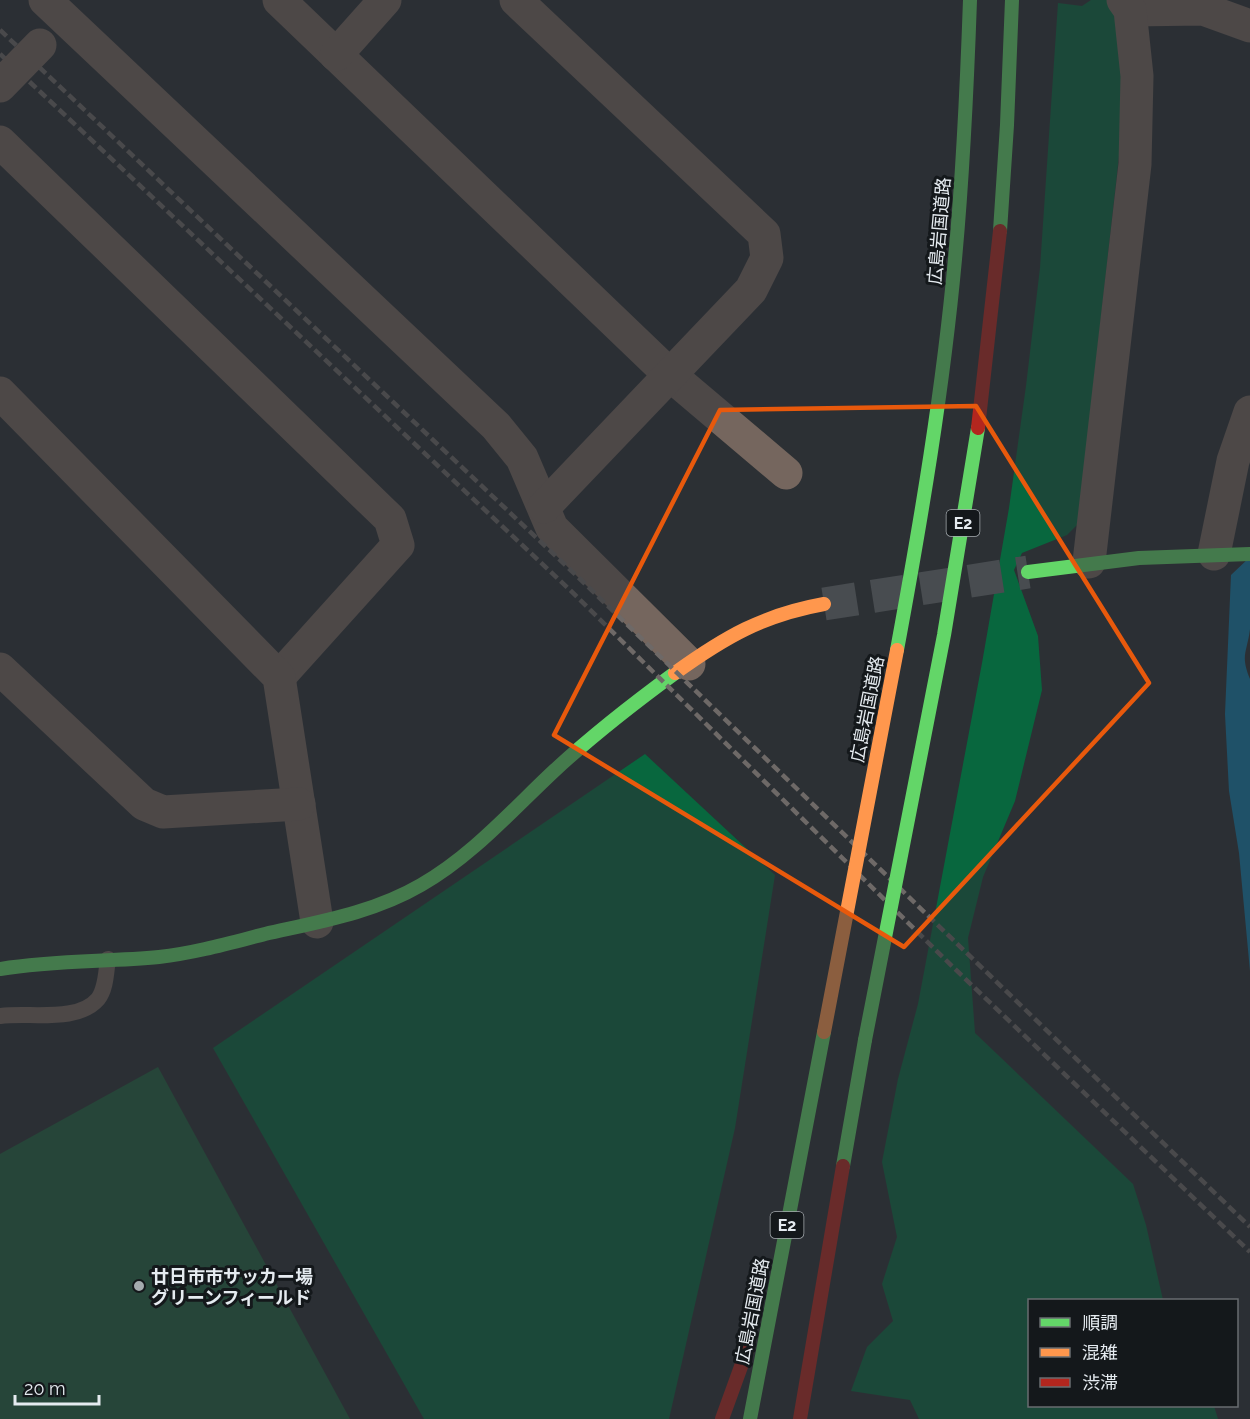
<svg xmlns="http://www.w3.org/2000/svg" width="1250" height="1419" font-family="Raleway,'Noto Sans JP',sans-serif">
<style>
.green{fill:#1f613e}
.forest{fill:#08673e}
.water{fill:#107ba7}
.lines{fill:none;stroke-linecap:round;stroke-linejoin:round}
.secondary-tunnel{stroke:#484c50;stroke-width:33;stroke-dasharray:33 16;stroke-linecap:butt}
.lane{stroke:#75665e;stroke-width:16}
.street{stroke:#75665e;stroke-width:33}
.fast{stroke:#63d668;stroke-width:14}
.slow{stroke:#ff974d;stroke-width:14}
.jam{stroke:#b3261e;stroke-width:14}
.rail{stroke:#6e6967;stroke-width:4.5;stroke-dasharray:9 4.5;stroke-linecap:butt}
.street-bridge{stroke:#75665e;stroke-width:33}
.fast-bridge{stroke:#63d668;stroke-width:14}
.slow-bridge{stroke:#ff974d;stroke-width:14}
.jam-bridge{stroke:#b3261e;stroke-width:14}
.marked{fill:none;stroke:#e8590c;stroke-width:4.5;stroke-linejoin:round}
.poi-dot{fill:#a4aaae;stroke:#14181b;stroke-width:2}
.labels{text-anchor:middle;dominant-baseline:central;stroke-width:6;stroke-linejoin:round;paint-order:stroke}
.shield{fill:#14181b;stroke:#a6acb0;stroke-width:1.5}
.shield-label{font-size:16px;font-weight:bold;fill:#e5ebf0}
.street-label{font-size:18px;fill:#e5ebf0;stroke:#14181b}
.poi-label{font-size:18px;font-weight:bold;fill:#e5ebf0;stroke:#14181b;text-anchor:start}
</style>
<rect width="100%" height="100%" fill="#2c3034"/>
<path class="green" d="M158,1067L350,1419H0V1154Z"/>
<g class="forest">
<path d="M1091,0H1109L1120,14L1128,75L1078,524L1067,535L1022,553L1014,570L1038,636L1042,690L1015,801L983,877L968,938L975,1033L1133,1184L1146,1225L1163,1300H1030V1406H1214L1218,1419H919L910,1400L851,1391L867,1347L893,1321L882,1284L897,1237L882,1162L898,1079L918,1004L982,663L1009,508L1026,386L1040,268L1058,3L1082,6Z"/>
<path d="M645,754L775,875L735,1128L669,1419H424L213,1048Z"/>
</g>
<path class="water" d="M1250,557C1250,581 1250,606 1250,629C1247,653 1240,655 1250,679V971L1239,853L1229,791L1225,714L1231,575Z"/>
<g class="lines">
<path class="secondary-tunnel" d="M824,604L1028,572"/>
<path class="lane" d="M0,1016C29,1012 78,1023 98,999C106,989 106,972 108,959"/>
<g class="street">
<path d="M45,0L496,426L522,458L552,528L689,664"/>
<path d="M279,0L669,374L786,473"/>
<path d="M516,0L764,234L767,258L751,290L544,507"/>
<path d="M1130,10L1203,9L1250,26"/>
<path d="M336,55L385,0"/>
<path d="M0,142L390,519L398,545L279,677"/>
<path d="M0,393L279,677L317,922"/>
<path d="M1214,554L1233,461L1250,412"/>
<path d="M1089,562L1135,164L1137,76L1130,10L1123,0"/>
<path d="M0,669L144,804L163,812L299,804"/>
</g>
<g class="fast">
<path d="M1028,572L1139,558L1250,554"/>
<path d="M0,969C53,960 106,962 159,957C195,953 230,943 265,934C318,922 373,913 421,885C472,856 512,810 555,770C593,735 634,703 675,673"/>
<path d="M843,1166L865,1040"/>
<path d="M750,1419L824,1032"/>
</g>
<path class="slow" d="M675,673C725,637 763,615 824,604"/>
<g class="jam">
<path d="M722,1419L747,1350"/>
<path d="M800,1419L843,1166"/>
</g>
<g class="rail">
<path d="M0,30L580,579L1250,1227"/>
<path d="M0,54L570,590L955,969L1250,1252"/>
</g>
<path class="street-bridge" d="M0,86L40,45"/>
<g class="fast-bridge">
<path d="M1000,231L1007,125L1012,0"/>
<path d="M897,650C921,520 943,390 955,259C963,173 967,86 970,0"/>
<path d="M865,1040L944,635L978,428"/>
</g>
<path class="slow-bridge" d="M824,1032L897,650"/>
<path class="jam-bridge" d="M978,428L1000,231"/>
</g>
<path d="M0 0H1250V1419H0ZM976,406L1149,683L904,947L554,735L720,410Z" fill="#2c3034" fill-opacity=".55" fill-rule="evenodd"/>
<path class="marked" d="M976,406L1149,683L904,947L554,735L720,410Z"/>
<circle class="poi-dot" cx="139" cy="1286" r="6"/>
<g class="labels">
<g class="shield">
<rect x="946.5" y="510" width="33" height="26" rx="4.5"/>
<rect x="770.5" y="1212" width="33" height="26" rx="4.5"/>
</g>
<g class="shield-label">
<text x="963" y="523">E2</text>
<text x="787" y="1225">E2</text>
</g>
<g class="street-label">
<text transform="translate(939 231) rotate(-85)">広島岩国道路</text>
<text transform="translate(867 709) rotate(-79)">広島岩国道路</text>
<text transform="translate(752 1311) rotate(-79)">広島岩国道路</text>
</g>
<g class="poi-label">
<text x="151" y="1276">廿日市市サッカー場<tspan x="151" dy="21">グリーンフィールド</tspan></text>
</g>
</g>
<rect x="1028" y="1299" width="210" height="108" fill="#14181b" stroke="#686c70" stroke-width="1.5"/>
<rect x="1040" y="1318" width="30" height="9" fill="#63d668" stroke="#686c70" stroke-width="1.5"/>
<text x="1082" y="1329" font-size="18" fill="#e5ebf0">順調</text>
<rect x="1040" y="1348" width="30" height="9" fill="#ff974d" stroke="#686c70" stroke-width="1.5"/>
<text x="1082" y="1359" font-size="18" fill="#e5ebf0">混雑</text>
<rect x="1040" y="1378" width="30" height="9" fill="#b3261e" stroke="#686c70" stroke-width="1.5"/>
<text x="1082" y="1389" font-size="18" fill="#e5ebf0">渋滞</text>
<path d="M15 1395v9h84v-9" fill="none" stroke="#e5ebf0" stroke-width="3"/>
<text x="24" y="1395" font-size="18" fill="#e5ebf0" stroke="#14181b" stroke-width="4.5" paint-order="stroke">20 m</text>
</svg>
